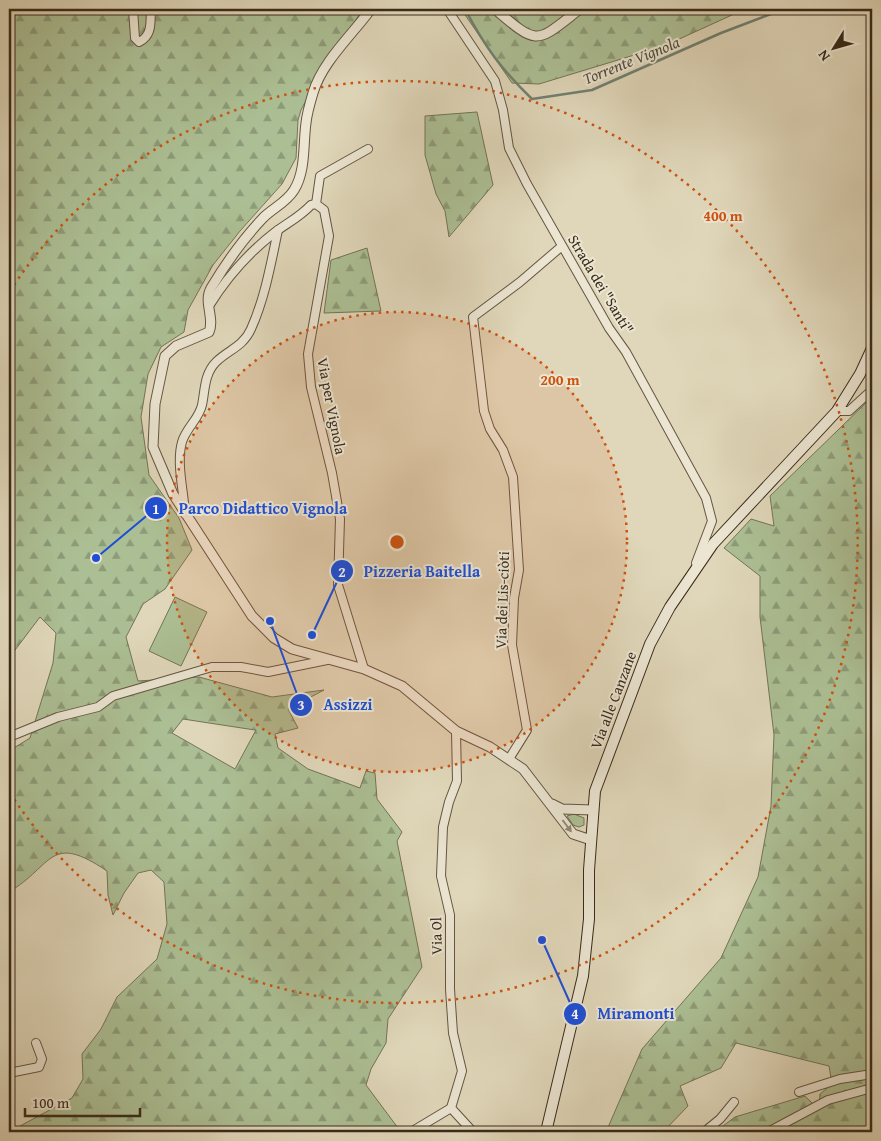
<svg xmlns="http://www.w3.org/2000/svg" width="881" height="1141" font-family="'Gentium Book Plus',serif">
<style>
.green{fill:#acbf94;stroke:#737457}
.forest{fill:url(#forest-firs);stroke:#737457;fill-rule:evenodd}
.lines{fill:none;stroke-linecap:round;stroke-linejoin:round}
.stream{stroke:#708072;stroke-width:2.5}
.minor-casing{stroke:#645542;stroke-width:10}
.tertiary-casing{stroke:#645542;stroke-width:11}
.secondary-casing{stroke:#3a2a1a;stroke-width:12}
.minor{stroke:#ebe5d2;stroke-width:8}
.tertiary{stroke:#ebe5d2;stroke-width:9}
.secondary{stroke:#ebe5d2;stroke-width:10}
.oneway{fill:#928876}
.ring{fill:none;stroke:#ce520e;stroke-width:2.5;stroke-dasharray:2.5 5}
.labels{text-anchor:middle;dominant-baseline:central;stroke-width:4;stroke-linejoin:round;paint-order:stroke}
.street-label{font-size:15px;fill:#3a2a1a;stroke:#ebe5d2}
.water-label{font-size:16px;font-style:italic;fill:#504e3e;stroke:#ebe5d2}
.centre{fill:#ce520e;stroke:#ebe5d2;stroke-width:2.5}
.ring-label{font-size:15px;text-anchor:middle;font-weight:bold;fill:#ce520e;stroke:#ebe5d2;stroke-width:4;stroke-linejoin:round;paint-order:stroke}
.leader{fill:none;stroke:#1d4ed8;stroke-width:2}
.callout-dot{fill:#1d4ed8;stroke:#ebe5d2;stroke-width:2}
.mark-label{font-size:15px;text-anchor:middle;font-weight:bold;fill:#fff}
.callout-label{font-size:16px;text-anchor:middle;font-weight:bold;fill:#1d4ed8;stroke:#ebe5d2;stroke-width:4;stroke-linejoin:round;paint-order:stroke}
</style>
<defs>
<pattern id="forest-firs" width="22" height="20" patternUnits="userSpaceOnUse" patternTransform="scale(1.25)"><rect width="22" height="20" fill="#acbf94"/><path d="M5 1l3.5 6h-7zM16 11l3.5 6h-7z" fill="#8d9b78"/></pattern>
</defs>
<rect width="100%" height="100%" fill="#e0d7ba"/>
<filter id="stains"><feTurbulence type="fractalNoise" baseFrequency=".004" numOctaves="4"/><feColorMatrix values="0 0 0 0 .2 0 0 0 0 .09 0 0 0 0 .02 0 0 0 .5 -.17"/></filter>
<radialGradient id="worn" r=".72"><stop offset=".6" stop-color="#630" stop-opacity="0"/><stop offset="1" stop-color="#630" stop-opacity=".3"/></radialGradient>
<g class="green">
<path d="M175,597L207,612L181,666L149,651Z"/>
<path d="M574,814L584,818V825L579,827L573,825L567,816Z"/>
</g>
<g class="forest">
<path d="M9,9H363L318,78L301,110L298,120L296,158L282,184L240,231L213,265L188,310L184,332L161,347L148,374L141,417L149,475L179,518L192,550L165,589L143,604L126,637L138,681L199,677L272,697L324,690L288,709L298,728L275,734L278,748L308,769L360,788L366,771L375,773L377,799L402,832L397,841L422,967L388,1019L386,1043L371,1069L366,1085L401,1132H9L72,1098L83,1079L82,1054L101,1029L117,997L157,959L167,924L164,882L151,870L138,873L124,893L113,915L108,895L107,871C49,832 54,865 9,892V751L30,738L53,663L56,633L40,617L9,658ZM183,719L255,730H256L235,769L172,733Z"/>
<path d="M461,9H745L664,46L539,84L512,83Z"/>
<path d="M477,112L493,185L449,237L445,211L436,194L425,155V116Z"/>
<path d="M367,248L381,311L324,313L331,260Z"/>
<path d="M872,397V1132H715L735,1117L805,1096L819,1110L820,1094L832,1084L829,1066L736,1043L721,1068L680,1086L688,1106L663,1132H606L642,1049L721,958L758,877L771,806L774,735L760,617V576L724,548L751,519L774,526L770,496Z"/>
</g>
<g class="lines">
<path class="stream" d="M465,9C485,47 501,69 532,99L592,90L721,33L784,9"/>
<g class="minor-casing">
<g id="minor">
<path d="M133,9L135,38L139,42C153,35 150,22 151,9"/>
<path d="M447,9L495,81L503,110L509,148L527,184L609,328L626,352L706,498L712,521L696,563"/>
<path d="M209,306C227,277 247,254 274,233C287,223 300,217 311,205L316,204"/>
<path d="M837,411H849L872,390"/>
<path d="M185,514C184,492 176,463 182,442C186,428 199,419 202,405C205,391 204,374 216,362C228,350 243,347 251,329C265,298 271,263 278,230"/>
<path d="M364,669L338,585L340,519L332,473L311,387L308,354L329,236L324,210L316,204L320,176L368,149"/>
<path d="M456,731L457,781L449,802L443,827L441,876L450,915V989L453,1033L462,1071L451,1108L473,1132"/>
<path d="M9,737L58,717L98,707L113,696L212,667H241L268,672L327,660"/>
<path d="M509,759L527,730L512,645L514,598L519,570L513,477L503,450L490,429L484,411L473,317L520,282L562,246"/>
<path d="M9,1073L39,1067L42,1059L36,1043"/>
<path d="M799,1092L840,1079L872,1074"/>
<path d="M411,1132L451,1108"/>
<path d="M704,1132L720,1119L734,1102"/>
<path d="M768,1132L828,1100L872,1088"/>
</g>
</g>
<g class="tertiary-casing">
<g id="tertiary">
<path d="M371,9C352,35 322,62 313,93C310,103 307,113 306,123C303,144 306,171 294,190C287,202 273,208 263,218C243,239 226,263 211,288C203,302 215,318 209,332L176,346L165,356L155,404L153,447L173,494L252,616L274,638L292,649L364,669L402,686L456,731L490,747L523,769L573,834L591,840"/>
<path d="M495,9C539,47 536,43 580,9"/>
<path d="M552,804L562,809L593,810"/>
</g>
</g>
<g class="secondary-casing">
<path id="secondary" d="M546,1132L583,976L589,919V870L595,791L650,644L670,607L713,544L837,411L860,374L872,348"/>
</g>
<use href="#minor" class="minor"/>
<use href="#tertiary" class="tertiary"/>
<use href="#secondary" class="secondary"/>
</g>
<defs><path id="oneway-solid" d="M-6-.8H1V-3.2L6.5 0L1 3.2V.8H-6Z" transform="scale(1.25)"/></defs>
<use class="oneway" href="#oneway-solid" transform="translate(567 826) rotate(53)"/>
<circle cx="397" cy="542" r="230" fill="#ce520e" fill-opacity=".12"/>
<g class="ring">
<circle cx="397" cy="542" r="230"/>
<path d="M10 291A461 461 0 1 1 10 793"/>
</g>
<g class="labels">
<g class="street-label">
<text transform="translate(601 284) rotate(59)">Strada dei "Santi"</text>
<text transform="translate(332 406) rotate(79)">Via per Vignola</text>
<text transform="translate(502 600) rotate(-88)">Via dei Lis-ciòti</text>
<text transform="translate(613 700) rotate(-69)">Via alle Canzane</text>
<text transform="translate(436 936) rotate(-91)">Via Ol</text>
</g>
<g class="water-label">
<text transform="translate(631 60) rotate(-22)">Torrente Vignola</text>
</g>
</g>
<circle cx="397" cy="542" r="8" class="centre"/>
<g class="ring-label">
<text x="723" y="221">400 m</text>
<text x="560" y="385">200 m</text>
</g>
<path class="leader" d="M96 558L156 508M312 635L342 571M270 621L301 705M542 940L575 1014"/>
<g class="callout-dot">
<circle cx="96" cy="558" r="5"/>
<circle cx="312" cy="635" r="5"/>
<circle cx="270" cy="621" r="5"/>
<circle cx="542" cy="940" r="5"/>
<circle cx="156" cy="508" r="12"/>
<circle cx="342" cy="571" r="12"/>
<circle cx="301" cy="705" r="12"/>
<circle cx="575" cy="1014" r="12"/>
</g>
<g class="mark-label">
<text x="156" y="514">1</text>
<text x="342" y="577">2</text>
<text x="301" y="710">3</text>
<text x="575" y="1019">4</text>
</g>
<g class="callout-label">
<text x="263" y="514">Parco Didattico Vignola</text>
<text x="422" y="577">Pizzeria Baitella</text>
<text x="348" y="710">Assizzi</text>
<text x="636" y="1019">Miramonti</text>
</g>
<rect width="881" height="1141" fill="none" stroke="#e0d7ba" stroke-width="30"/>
<rect x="10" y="10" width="861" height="1121" fill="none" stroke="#3a2a1a" stroke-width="2.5"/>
<rect x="15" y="15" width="851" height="1111" fill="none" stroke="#3a2a1a"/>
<g transform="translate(834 48) rotate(233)" stroke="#ebe5d2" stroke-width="4" paint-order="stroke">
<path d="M0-4L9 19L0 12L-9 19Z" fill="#3a2a1a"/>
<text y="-8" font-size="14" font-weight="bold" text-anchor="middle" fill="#3a2a1a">N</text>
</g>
<path d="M25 1108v8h115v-8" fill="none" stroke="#3a2a1a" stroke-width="2.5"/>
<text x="32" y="1108" font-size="15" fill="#3a2a1a" stroke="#ebe5d2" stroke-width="4" paint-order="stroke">100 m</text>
<rect width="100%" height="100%" filter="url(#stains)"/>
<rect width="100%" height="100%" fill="url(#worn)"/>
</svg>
